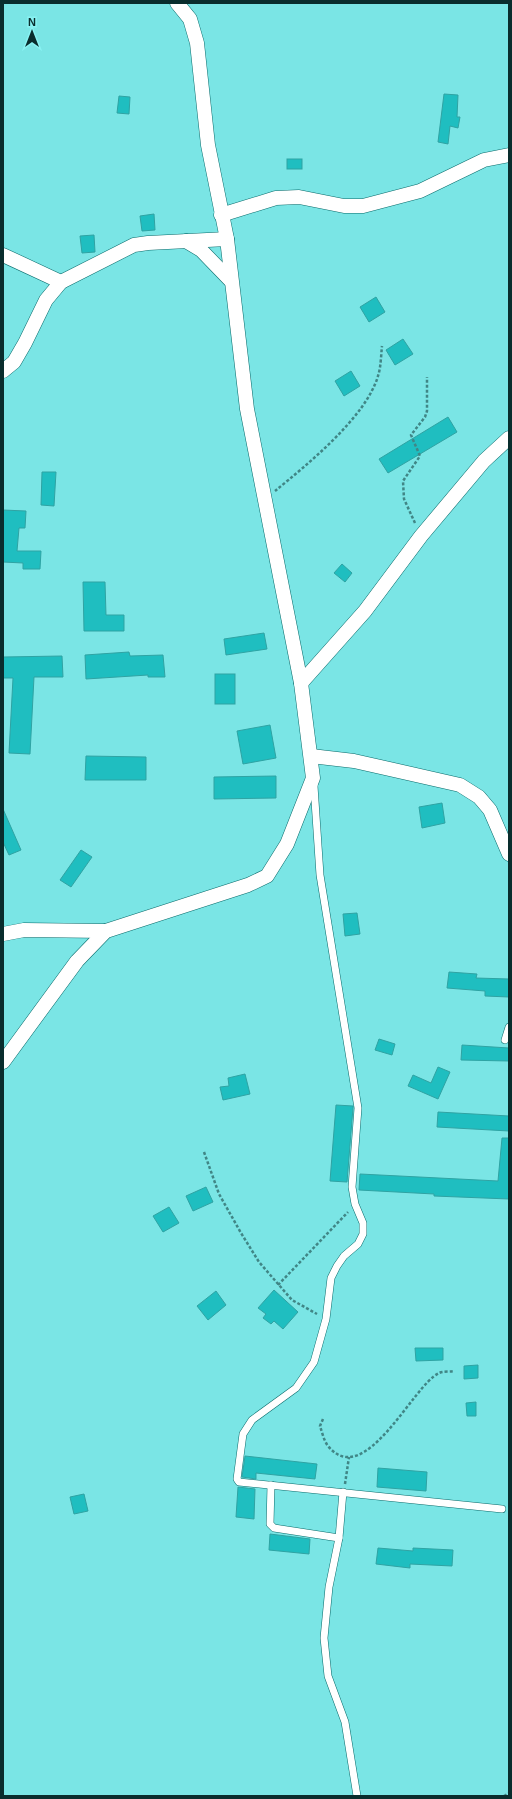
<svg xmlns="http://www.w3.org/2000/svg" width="512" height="1799" font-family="Arial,sans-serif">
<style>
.building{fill:#1fbec0;stroke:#2fa3a3}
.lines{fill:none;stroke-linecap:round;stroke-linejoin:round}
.lane-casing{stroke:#096b6b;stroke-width:8}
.street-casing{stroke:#096b6b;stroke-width:15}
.path{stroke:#408686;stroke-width:2.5;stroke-dasharray:3 2;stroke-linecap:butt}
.lane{stroke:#fff;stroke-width:7}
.street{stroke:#fff;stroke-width:14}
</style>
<rect width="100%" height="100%" fill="#7ae5e5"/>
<g class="building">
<path d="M444,94L458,95L457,117H460L458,128L450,126L448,144L438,142Z"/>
<path d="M119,96L130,97L129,114L117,113Z"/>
<rect x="287" y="159" width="15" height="10"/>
<path d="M154,214L155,230L142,231L140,216Z"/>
<path d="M94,235L95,252L82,253L80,236Z"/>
<path d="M376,297L385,312L369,322L360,307Z"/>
<path d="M403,339L413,354L395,365L386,350Z"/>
<path d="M351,371L360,386L344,396L335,381Z"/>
<path d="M448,417L457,432L388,473L379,459Z"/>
<path d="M42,472H56L54,506L41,505Z"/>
<path d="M3,510L26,511L25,528H19L17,551H41L40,569H23V563L3,562Z"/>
<path d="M342,564L352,573L345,582L334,573Z"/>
<path d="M83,582H105L106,615H124V631H84Z"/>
<path d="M264,633L267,649L226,655L224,639Z"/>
<path d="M129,652L130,656L163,655L165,677H148V675L86,679L85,655Z"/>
<path d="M62,656L63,677H34L30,754L9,753L13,678H3V657Z"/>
<rect x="215" y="674" width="20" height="30"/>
<path d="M270,725L276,758L243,764L237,731Z"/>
<path d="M86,756L146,757V780H85Z"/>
<path d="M276,776V798L214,799V777Z"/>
<path d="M442,803L445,823L422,828L419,807Z"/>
<path d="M3,809L21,850L9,855L3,842Z"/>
<path d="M81,850L92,857L71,887L60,880Z"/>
<path d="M357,913L360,934L345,936L343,914Z"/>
<path d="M449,972L477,974L476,978L509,979V997L485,996V991L447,988Z"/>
<path d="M379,1039L395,1044L392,1055L375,1050Z"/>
<path d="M462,1045L509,1048V1061L461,1060Z"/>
<path d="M438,1067L450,1072L438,1099L408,1086L413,1075L431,1083Z"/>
<path d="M245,1074L250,1094L223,1100L220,1087L229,1086L228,1078Z"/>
<path d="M336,1105L353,1106V1108L347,1182L330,1181Z"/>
<path d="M438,1112L509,1116V1131L437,1127Z"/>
<path d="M502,1138H509V1199L434,1196V1194L359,1190L360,1174L498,1181Z"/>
<path d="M206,1187L213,1202L193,1211L186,1196Z"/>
<path d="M169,1207L179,1223L163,1232L153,1216Z"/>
<path d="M274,1290L298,1312L283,1329L274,1321L271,1324L263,1318L266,1314L258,1308Z"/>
<path d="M216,1291L226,1305L208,1320L197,1306Z"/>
<path d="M415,1348H443V1360L416,1361Z"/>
<path d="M478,1365V1378L464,1379V1366Z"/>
<path d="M476,1402V1416H467L466,1403Z"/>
<path d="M245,1456L317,1464L315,1479L256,1473V1479L242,1477Z"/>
<path d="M378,1468L427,1472L426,1491L377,1487Z"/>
<path d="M238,1487L255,1489L254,1519L236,1517Z"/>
<path d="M84,1494L88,1511L74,1514L70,1497Z"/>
<path d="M270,1534L310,1539L309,1554L269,1550Z"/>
<path d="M378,1548L413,1551V1548L453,1550L452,1566L410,1564V1568L376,1564Z"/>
</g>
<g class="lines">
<g class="lane-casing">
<g id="lane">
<path d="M314,786L320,875L358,1108L352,1187L355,1204L363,1223V1234L358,1244L344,1256L337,1266L331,1278L326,1319L314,1362L296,1388L252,1420L243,1434L237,1479L239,1482L502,1509"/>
<path d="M505,1040L509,1027"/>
<path d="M271,1485L270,1524L274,1528L339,1538"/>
<path d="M343,1492L339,1538L329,1587L324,1638L328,1676L345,1722L357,1796"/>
</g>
</g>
<g class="street-casing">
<g id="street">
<path d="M221,215L276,198L299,197L344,206H363L420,191L484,160L509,155"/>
<path d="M186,241L201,250L230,280"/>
<path d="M3,255L61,282"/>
<path d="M3,371L14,362L25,343L46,300L61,282L134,245L148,243L227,239"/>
<path d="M301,683L365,611L421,536L484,461L509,438"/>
<path d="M311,756L354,761L460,785L479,797L490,810L509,854"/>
<path d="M3,934L24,930L106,931"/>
<path d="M3,1062L77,961L106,931L248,885L267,876L287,844L313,778L301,683L247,409L227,239L208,145L197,43L190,19L177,3"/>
</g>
</g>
<g class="path">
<path d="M275,491C308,464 366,417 378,376C381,367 381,355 382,346"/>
<path d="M415,523L404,499L403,481L420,456L411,435L425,417L427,411V377"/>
<path d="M204,1152L219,1194L241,1233L259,1262L292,1300L317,1314"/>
<path d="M278,1285L348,1212"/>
<path d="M323,1419L320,1426C322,1432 324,1441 328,1446C365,1491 413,1385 439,1373C443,1371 450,1372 454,1371"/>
<path d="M345,1484L349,1457"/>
<path d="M504,1796L509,1793"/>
</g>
<use href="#lane" class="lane"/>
<use href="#street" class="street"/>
</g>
<rect width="512" height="1799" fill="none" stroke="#092d2d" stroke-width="8"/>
<g transform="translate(32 32)" stroke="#88f2f2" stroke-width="3" paint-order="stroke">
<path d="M0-3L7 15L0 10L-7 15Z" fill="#092d2d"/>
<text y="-6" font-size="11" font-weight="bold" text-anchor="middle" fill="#092d2d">N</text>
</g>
</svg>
